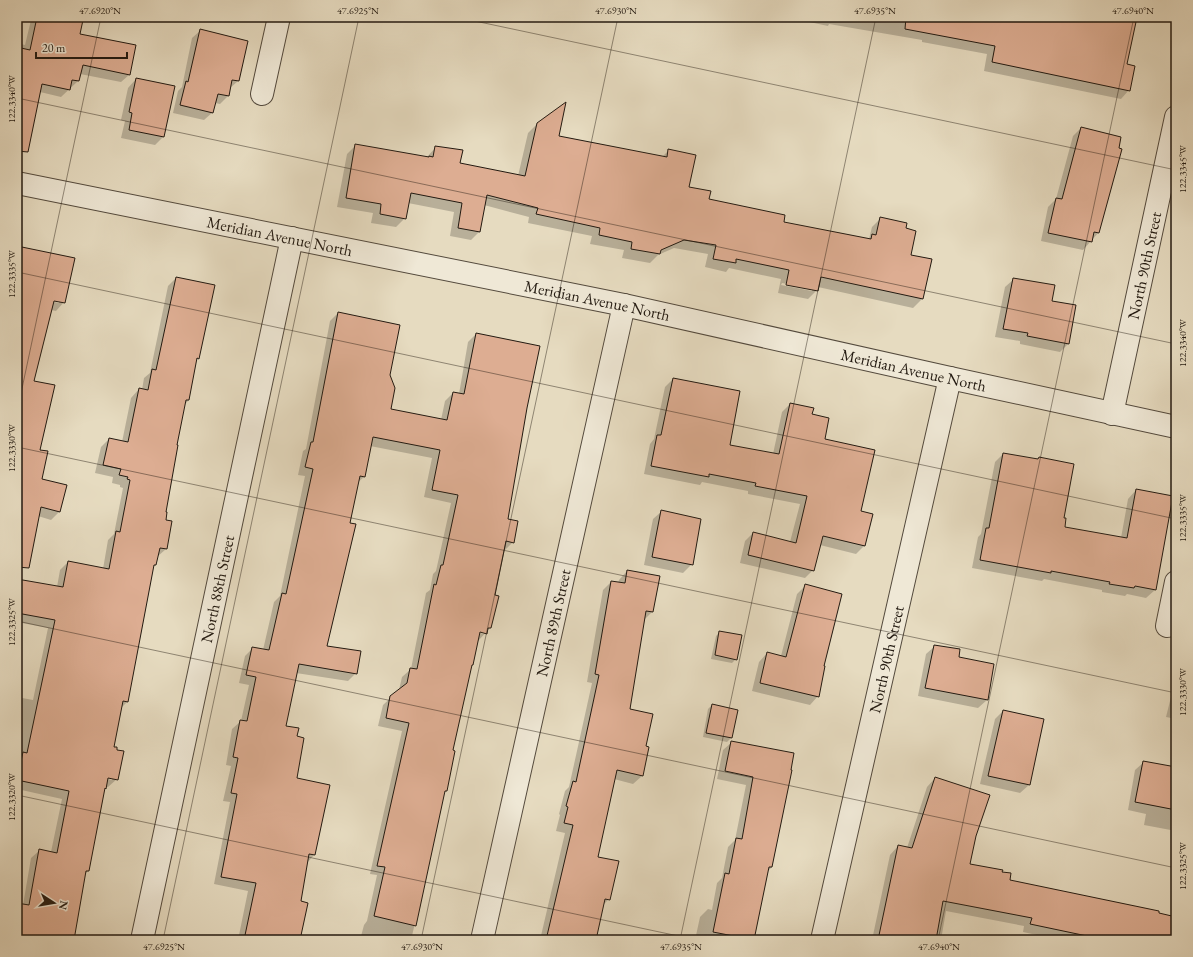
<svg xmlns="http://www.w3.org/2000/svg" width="1193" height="957" font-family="'EB Garamond',serif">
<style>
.shadow{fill:#0003;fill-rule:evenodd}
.building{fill:#ddad92;stroke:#231a11}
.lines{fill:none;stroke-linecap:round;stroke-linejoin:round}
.minor-casing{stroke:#544a3d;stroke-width:24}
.minor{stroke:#efe8d6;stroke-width:22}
.ticks{fill:none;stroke:#231a11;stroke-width:1;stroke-opacity:0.45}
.labels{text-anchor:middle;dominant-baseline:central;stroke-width:3;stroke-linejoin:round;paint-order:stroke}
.street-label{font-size:16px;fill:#231a11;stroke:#efe8d6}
.neatline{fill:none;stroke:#231a11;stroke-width:1.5}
.ticks-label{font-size:10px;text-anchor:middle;fill:#231a11}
</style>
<rect width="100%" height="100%" fill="#e6dbc0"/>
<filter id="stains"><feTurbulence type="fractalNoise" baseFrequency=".005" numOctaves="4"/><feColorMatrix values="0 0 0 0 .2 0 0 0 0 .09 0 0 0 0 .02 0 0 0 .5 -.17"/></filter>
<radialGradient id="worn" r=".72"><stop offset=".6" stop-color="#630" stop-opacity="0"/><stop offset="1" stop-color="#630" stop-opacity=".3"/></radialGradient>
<g class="shadow">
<path d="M34,17H62L78,35L129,75L121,82L80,74L78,81L61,97L40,92L17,121V43L25,45L31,20Z"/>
<path d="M786,17H1104L1126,65L1129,90L1121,99L984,71L987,54L922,42V40L829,24L828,26Z"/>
<path d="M201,30L247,42L238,81L229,89L228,96L220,104L215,103L213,112L204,120L173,113L178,91L182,87L192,38Z"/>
<path d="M136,79L164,136L155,145L121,138L125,121L121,120L128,88Z"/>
<path d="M537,124L558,137L662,157L669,150L688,188L708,200L783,223L869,239L872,227L880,219L904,229L910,256L922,299L913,308L818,287L817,290L808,299L778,293L781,279L729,268L726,272L705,267L708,254L674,248L658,255L650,263L622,258L624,250L590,244L592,236L528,223L529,217L484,205L480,231L471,240L450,236L454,212L408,203L405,218L396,227L371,223L373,213L337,207L347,154L356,145L426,158L436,147L459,164L518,176L528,133ZM782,283L812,289V291L781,285Z"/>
<path d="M1081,128L1099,232L1083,250L1041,241L1048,207L1056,199L1073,136Z"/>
<path d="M17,247L64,302L56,311L51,310L33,381L41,480L60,511L51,520L38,516L17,540ZM49,301H59V303Z"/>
<path d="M176,278L198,358L196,361L189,400L185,404L176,446L164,521L171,522L166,549L157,557L155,565L153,567L127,702L121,708L113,747L117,779L108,787H105L103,790L88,871L84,875L73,940H17V904L23,905L31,858L40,850L51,852L62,799L17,789V697L33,700L48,628L17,622V580L57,587L60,570L68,562L103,569L108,540L114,534L123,488L120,487V485L112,483L113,477L95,473L101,447L109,439L122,442L131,398L139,389L142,390L144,378L150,373L168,286ZM103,778H112V780Z"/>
<path d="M1014,279L1051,302L1068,344L1060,352L1020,344V341L995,337L1005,287Z"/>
<path d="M338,313L389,376L390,410L441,420L445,401L453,393L459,394L468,342L476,334L526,408L507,519L513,542L505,550H503L494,596L490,628L478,641L470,667L452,751L446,791L443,793L424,885L411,940H360L364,925L367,921L377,875L370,874L402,731L378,726L383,705L399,690L402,677L411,669L426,593L430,590L433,574L436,571L451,503L424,497L432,458L370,446L364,477L357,483L326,646L356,673L348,681L296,673L284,726L296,737V779L314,855L307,863L299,902V940H238L248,891L214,884L230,802L223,801L231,766L226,765L232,729L241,721L249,685L239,683L245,656L253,648L263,650L274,602L280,596L305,476L298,475L303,451L306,449L330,321ZM475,632H484V634Z"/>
<path d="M673,379L729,446L773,454L782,412L790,404L811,415L860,512L872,515L864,546L856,554L820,545L813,570L805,578L740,563L745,541L753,533L790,542L800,504L748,494V491L702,482L700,485L644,474L650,444L654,439L665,387Z"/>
<path d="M1003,454L1063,519V528L1121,538L1128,499L1136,490L1155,590L1146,598L1127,594L1125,596L1102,592V590L1044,579L1042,581L972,568L978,537L981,534L995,462Z"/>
<path d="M662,511L692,564L683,573L644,565L653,519Z"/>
<path d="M627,571L652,612L644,620L629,710L645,747L642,776L633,784L614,779L597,857L609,899L603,905L595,940H540L565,833L556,831L560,815L559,814L565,791L569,787L592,683L587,682L603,590L611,582L618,583L619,580Z"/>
<path d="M806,585L823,667L818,696L810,705L752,691L759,662L767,653L781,656L797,594Z"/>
<path d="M720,632L736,659L732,663L711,659L716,636Z"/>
<path d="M935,646L987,700L978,708L918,696L926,654Z"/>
<path d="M1176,677V719L1166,717Z"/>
<path d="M712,705L731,738L727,742L703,737L708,709Z"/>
<path d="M1003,711L1029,785L1020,793L980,784L995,719Z"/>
<path d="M732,742L792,754L772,867L768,871L753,940H695L700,917L708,909L712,910L717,883L722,878L728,847L735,840L746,785L717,779L723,750Z"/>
<path d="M1144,762L1176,768V831L1144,825L1146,814L1128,810L1135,770Z"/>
<path d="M935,778L975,836L969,865L1001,873L1008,880L1176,918V940H1060L1023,932L1024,926L946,911L941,940H872L890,855L898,846L907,848L927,787Z"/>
</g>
<g class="building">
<path d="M37,17H67L83,20L80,34L136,45L130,75L83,65L79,81L72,80L70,90L42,84L28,152L17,151V67L21,48L30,50Z"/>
<path d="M906,17H1109L1136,22L1127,64L1135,66L1130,91L992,62L995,46L905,29Z"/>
<path d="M200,29L248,41L239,81L232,80L229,96L218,94L213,113L180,105L186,81L188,82Z"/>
<path d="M136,78L175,86L164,137L129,130L132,113L129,112Z"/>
<path d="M566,102L559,136L667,157L668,149L696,155L689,187L711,191L709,199L785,215L784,222L871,239L872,234L876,235L880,217L907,223L906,228L916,231L911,255L932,259L923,299L821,277L818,291L786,285L789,270L736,259V263L713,259L716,245L684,240L661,250L660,254L631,249L632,242L599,235L600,228L536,214L538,208L487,195L480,232L458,228L462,203L411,193L406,219L380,214L381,204L346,198L355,144L429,157V156L433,157L435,146L463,150L460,163L525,176L537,123Z"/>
<path d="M1081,127L1121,137L1119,148L1122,149L1099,233L1094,232L1092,242L1048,233L1056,198L1062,199Z"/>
<path d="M17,246L75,258L65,303L54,301L34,381L55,385L40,450L48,451L42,479L67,485L60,512L41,507L29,568L17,567Z"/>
<path d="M176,277L215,285L199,359L197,358L189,400H186L177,445H178L166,512H167L166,520L172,521L167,549L160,548L156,565H154L128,702L123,701L114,747H117V750L124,751L118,780L108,778L106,789L105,788L89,871H86L74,940H17V903L29,905L39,849L57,853L69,791L17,780L23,752L27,753L55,620L17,613V579L63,587L68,561L109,569L116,531L120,532L130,480L127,479L128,477L119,475L121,469L103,465L109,438L128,442L139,388L148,390L152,369L156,370Z"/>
<path d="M1013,278L1055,285L1052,301L1076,305L1069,344L1027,336L1028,333L1003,329Z"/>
<path d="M338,312L400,325L390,375L395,388L391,409L447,420L453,392L464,394L476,333L540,346L527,408L508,519L518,521L514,543L506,541L495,595L499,596L491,628H488L487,634L480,632L473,665H472L453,750L455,751L447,791H445L416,926L374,916L385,867L377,866L409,723L386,718L390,696L407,683L410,668L417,669L434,584L436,585L441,565H443L458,495L432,490L440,450L373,437L365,477L360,476L350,523L356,524L327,646L361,651L357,674L299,664L286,726L299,728L297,736L304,738L297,778L330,785L315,855L309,854L301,901L308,903L300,940H244L256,883L221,877L237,794L231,793L238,758L233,757L240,720L247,721L256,677L246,675L252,647L269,650L282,593L286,594L313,469L305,467L311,442H313Z"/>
<path d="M673,378L740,391L730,445L779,454L790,403L814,408L812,414L829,418L825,439L875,450L861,511L873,514L865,546L823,536L814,571L748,555L753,532L796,543L807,496L755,486L756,483L709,474V477L651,466L657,435H661Z"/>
<path d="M1003,453L1038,459L1039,457L1074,464L1064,518H1066L1065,527L1127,538L1136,489L1173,496L1156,590L1135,586L1134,588L1109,584L1110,582L1051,571V573L980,560L986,528H989Z"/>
<path d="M661,510L701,519L693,565L652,557Z"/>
<path d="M627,570L660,576L653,612L646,611L630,709L653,714L646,746L649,747L643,776L617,770L598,857L619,861L610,900L605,899L596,940H546L573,825L564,823L568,807L566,806L573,781L576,782L599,675L595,674L611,581L625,583Z"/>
<path d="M805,584L842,594L824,666H825L819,697L760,683L767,652L786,657Z"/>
<path d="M719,631L742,635L737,660L715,655Z"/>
<path d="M934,645L960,649L959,657L994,664L988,700L925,688Z"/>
<path d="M712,704L738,710L732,738L706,733Z"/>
<path d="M1003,710L1044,719L1030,785L988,776Z"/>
<path d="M731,741L794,753L791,770H792L772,867H769L754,940L713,932L725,873L729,874L736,838L742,839L753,777L725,771Z"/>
<path d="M1143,761L1176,767V810L1135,802Z"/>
<path d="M935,777L990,795L976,836L970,864L1003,870L1002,872L1011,873L1010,880L1159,911V913L1176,917V940H1106L1030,924L1032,918L943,901L936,940H878L898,845L912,848Z"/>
</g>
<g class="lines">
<g class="minor-casing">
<g id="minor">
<path d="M262,94L279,17"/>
<path id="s1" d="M17,183L624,305L950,378L1176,427"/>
<path id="s2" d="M1112,414L1176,117"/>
<path d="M1167,626L1176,582"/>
<path id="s3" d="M142,940L292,238"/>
<path id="s4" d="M482,940L624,305"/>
<path id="s5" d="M822,940L950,378"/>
</g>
</g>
<use href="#minor" class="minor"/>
</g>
<path class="ticks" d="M456,17L1176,170M17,98L1176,344M17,272L1176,519M17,412L101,17M17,447L1176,693M17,621L1176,868M17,795L697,940M163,940L359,17M421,940L618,17M680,940L876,17M938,940L1134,17"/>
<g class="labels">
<g class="street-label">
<text stroke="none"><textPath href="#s1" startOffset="268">Meridian Avenue North</textPath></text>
<text stroke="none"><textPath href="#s2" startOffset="152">North 90th Street</textPath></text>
<text stroke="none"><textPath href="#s1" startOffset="592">Meridian Avenue North</textPath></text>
<text stroke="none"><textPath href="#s1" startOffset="916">Meridian Avenue North</textPath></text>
<text stroke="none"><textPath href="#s3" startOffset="359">North 88th Street</textPath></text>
<text stroke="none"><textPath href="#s4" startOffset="325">North 89th Street</textPath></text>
<text stroke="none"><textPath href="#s5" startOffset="288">North 90th Street</textPath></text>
</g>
</g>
<rect width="1193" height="957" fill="none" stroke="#e6dbc0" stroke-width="44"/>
<g transform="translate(54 903) rotate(102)" stroke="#efe8d6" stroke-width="3" paint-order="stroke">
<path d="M0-3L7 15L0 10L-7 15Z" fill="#231a11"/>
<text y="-6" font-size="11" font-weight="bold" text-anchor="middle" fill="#231a11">N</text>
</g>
<path d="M36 52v6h91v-6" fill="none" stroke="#231a11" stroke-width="2"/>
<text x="42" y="52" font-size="12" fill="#231a11" stroke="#efe8d6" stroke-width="3" paint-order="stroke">20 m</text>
<rect x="22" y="22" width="1149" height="913" class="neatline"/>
<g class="ticks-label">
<text x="100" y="14">47.6920°N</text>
<text x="358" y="14">47.6925°N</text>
<text x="616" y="14">47.6930°N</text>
<text x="875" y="14">47.6935°N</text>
<text x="1133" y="14">47.6940°N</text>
<text transform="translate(11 99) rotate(-90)" y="4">122.3340°W</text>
<text transform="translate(1182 169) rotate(-90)" y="4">122.3345°W</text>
<text transform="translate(11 274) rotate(-90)" y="4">122.3335°W</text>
<text transform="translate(1182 343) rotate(-90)" y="4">122.3340°W</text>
<text transform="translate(11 448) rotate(-90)" y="4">122.3330°W</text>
<text transform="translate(1182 518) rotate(-90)" y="4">122.3335°W</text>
<text transform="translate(11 622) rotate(-90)" y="4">122.3325°W</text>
<text transform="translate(1182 692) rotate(-90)" y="4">122.3330°W</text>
<text transform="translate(11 797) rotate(-90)" y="4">122.3320°W</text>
<text transform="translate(1182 866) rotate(-90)" y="4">122.3325°W</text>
<text x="164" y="950">47.6925°N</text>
<text x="422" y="950">47.6930°N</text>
<text x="681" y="950">47.6935°N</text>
<text x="939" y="950">47.6940°N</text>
</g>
<rect width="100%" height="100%" filter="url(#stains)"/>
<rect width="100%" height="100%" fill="url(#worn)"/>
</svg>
